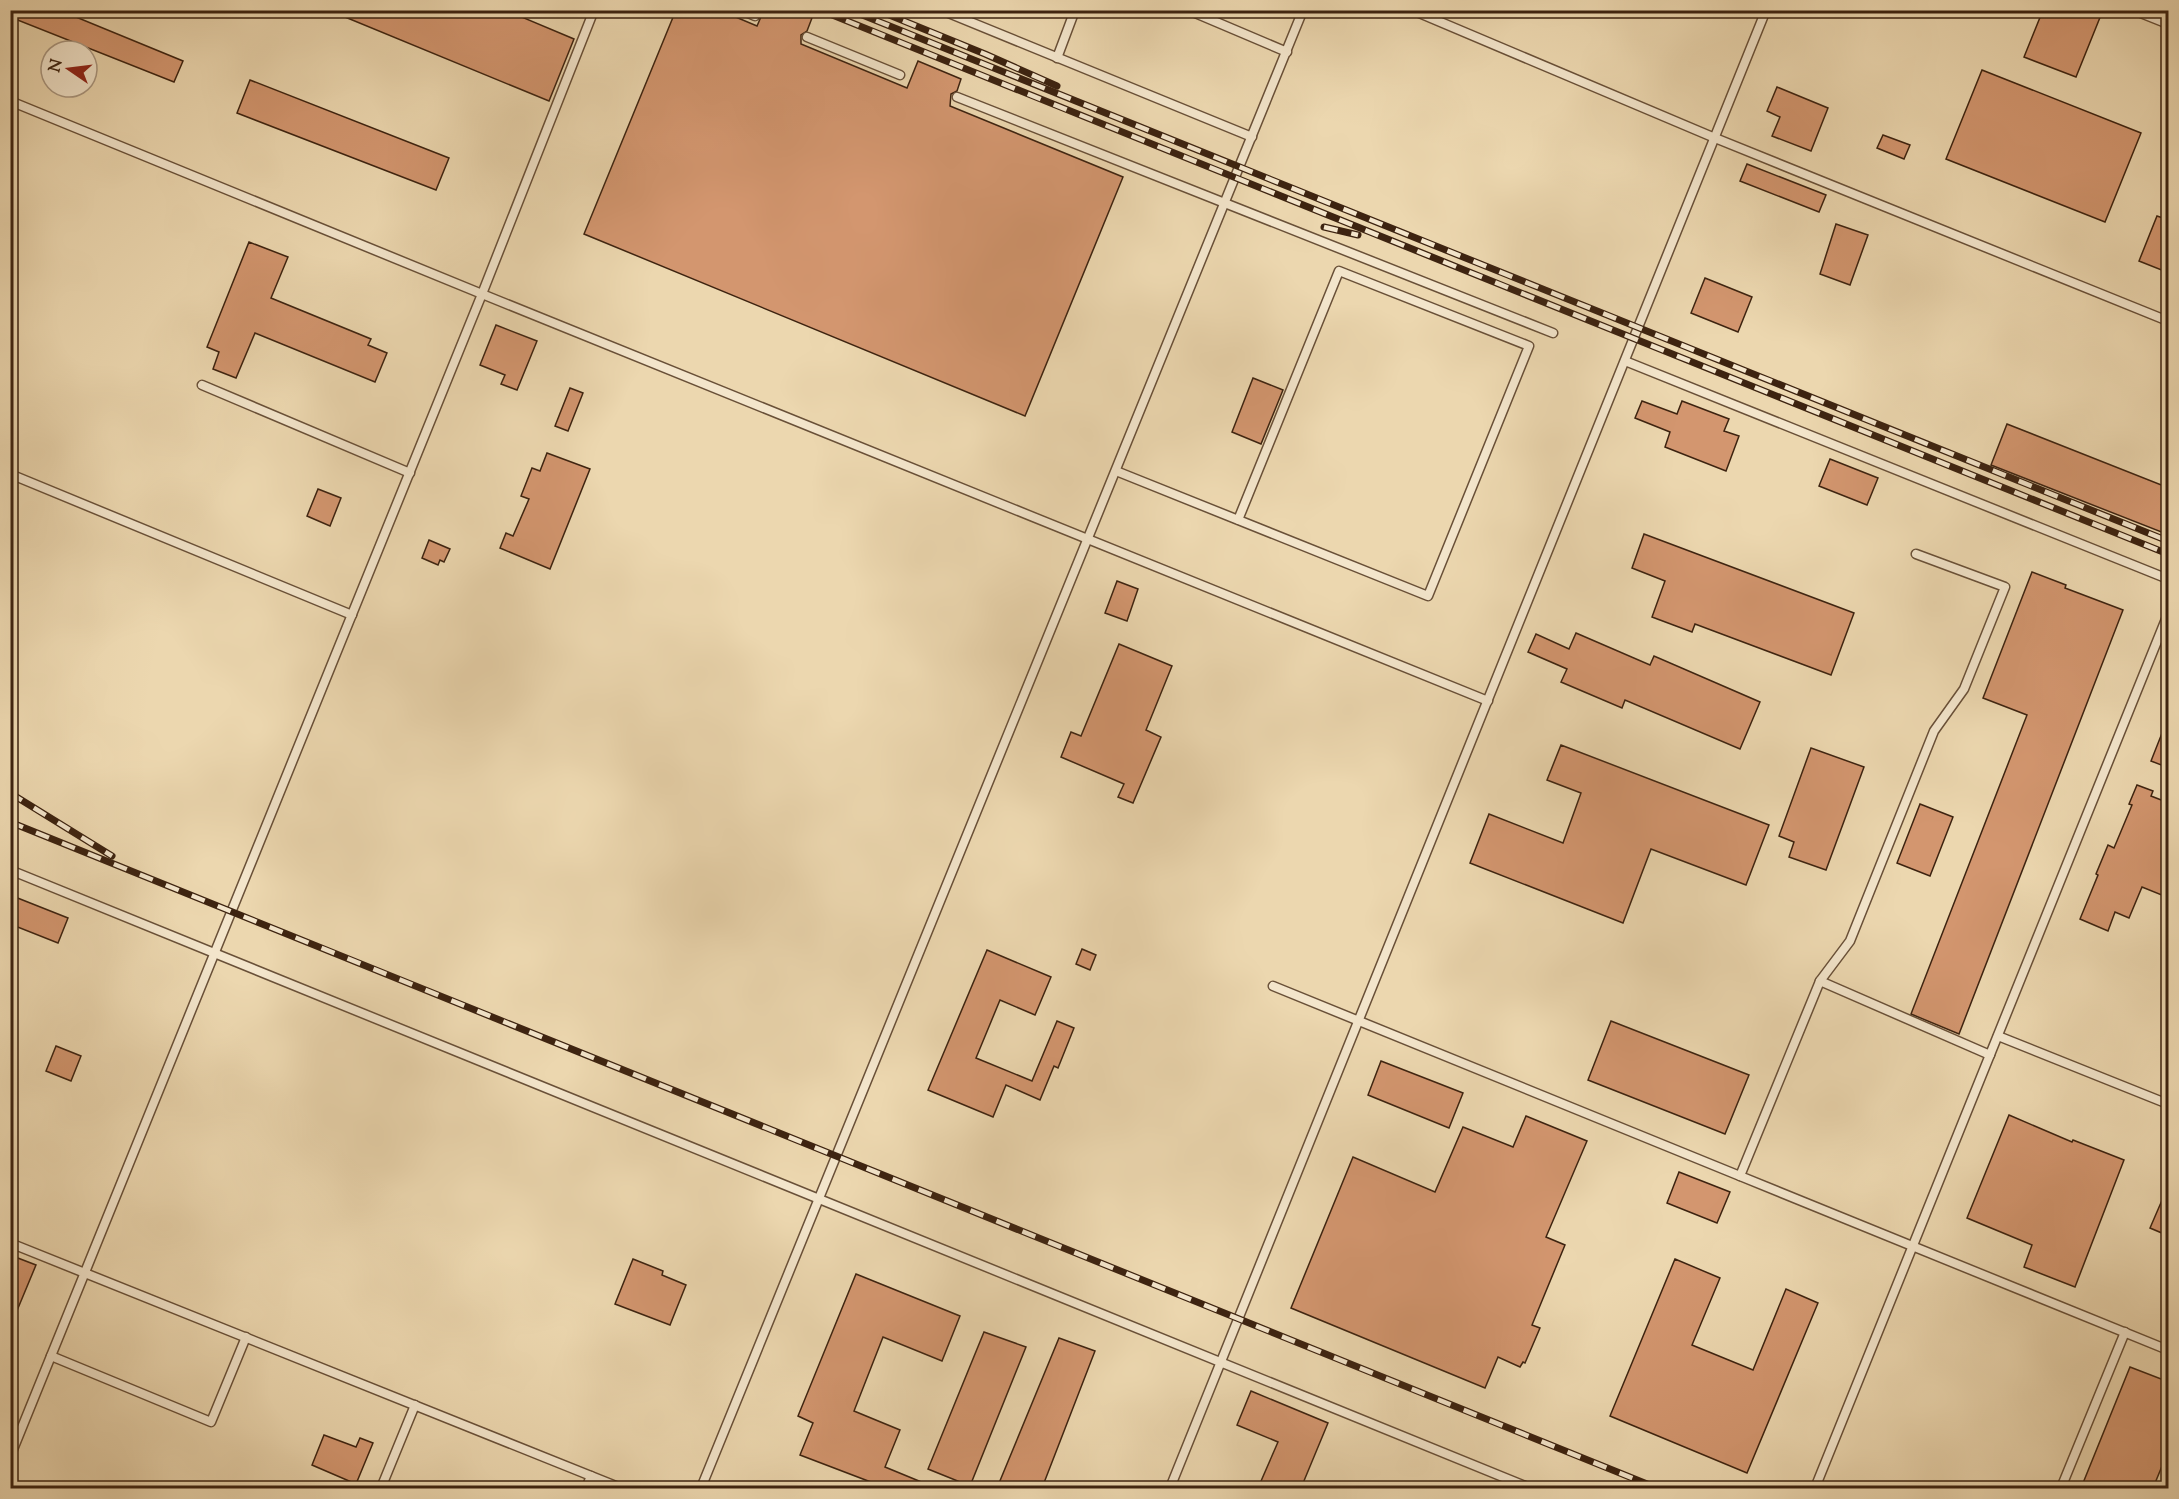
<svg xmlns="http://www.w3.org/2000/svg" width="2179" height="1499" font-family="'Sorts Mill Goudy',serif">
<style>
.building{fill:#d3966f;stroke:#3d2310;stroke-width:1.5}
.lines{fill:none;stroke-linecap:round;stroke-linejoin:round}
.lane-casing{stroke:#695038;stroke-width:11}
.lane{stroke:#f3e5cb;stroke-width:8}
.rail-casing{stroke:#3d2310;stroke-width:7}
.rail{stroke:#f3e5cb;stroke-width:4.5;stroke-dasharray:14;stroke-linecap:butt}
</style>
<rect width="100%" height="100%" fill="#ecd7af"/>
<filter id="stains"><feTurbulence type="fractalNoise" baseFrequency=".00333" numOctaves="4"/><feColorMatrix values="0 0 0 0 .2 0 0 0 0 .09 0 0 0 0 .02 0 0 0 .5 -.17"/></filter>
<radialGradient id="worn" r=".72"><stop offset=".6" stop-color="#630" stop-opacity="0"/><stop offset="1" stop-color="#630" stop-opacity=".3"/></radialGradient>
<g class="building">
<path d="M10,10H59L183,61L174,82L10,17Z"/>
<path d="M328,10H505L574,39L549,101Z"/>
<path d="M676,10H719L757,26L764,10H794L812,18L807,31L801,35V44L907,88L918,61L961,79L957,91L951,94L950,106L1123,177L1025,416L584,234Z"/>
<path d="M2043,10H2103L2076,77L2024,57Z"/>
<path d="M1982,70L2141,133L2105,222L1946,159Z"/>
<path d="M250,80L449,158L436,190L237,113Z"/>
<path d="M1777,87L1828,108L1811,151L1772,136L1780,117L1767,111Z"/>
<path d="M1883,135L1910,145L1904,159L1877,148Z"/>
<path d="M1747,164L1826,195L1819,212L1740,181Z"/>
<path d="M2157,216L2169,220V273L2139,261Z"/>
<path d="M1836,224L1868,235L1850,285L1820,274Z"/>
<path d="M249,242L288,257L271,298L371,339L368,345L387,353L375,382L255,333L236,378L213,369L219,352L207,347Z"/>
<path d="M1705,278L1752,297L1738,332L1691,313Z"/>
<path d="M496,325L537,341L517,390L501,384L505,375L480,365Z"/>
<path d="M1253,378L1283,390L1261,444L1232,432Z"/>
<path d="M570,388L583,393L568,431L555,426Z"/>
<path d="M1642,401L1677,414L1682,401L1729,419L1724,431L1739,436L1726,471L1665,447L1670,432L1635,418Z"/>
<path d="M2007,424L2169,488V535L1991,465Z"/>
<path d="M547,453L590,469L550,569L500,548L506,533L513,536L529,499L521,496L532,468L540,471Z"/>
<path d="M1830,459L1878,478L1867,505L1819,486Z"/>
<path d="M318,489L341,498L330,526L307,516Z"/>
<path d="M1644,534L1854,613L1831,675L1695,624L1692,632L1652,617L1665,581L1632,568Z"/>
<path d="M429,540L450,549L444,562L440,560L438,565L422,558Z"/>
<path d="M2032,572L2066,585L2065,588L2123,610L1959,1034L1911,1014L2027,715L1983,698Z"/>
<path d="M1117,581L1138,589L1127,621L1105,613Z"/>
<path d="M1576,633L1650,665L1654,656L1760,702L1740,749L1625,700L1622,708L1561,682L1567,669L1528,652L1536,634L1569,649Z"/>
<path d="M1119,644L1172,666L1146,730L1161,737L1133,803L1118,797L1124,784L1061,757L1071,732L1081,736Z"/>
<path d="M2168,718H2169V768L2151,761Z"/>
<path d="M1561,745L1769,825L1746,885L1651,849L1623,923L1470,863L1489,814L1563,843L1581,793L1547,780Z"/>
<path d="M1811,748L1864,767L1826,870L1789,857L1794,842L1779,836Z"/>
<path d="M2137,785L2153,791L2151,796L2169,803V898L2142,887L2129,918L2115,912L2108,931L2080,919L2098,875L2096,874L2108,845L2114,848L2132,805L2129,804Z"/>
<path d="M1920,804L1953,817L1930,876L1897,863Z"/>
<path d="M10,895L68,918L58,943L10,924Z"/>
<path d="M1082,949L1096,955L1090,970L1076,964Z"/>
<path d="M987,950L1051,977L1035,1015L1000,1000L976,1058L1032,1081L1057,1021L1074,1028L1058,1068L1054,1066L1040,1100L1006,1085L993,1117L928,1090Z"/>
<path d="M1611,1021L1749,1075L1725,1134L1588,1080Z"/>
<path d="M56,1046L81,1056L71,1081L46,1071Z"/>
<path d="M1381,1061L1463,1093L1449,1128L1368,1095Z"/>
<path d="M2009,1115L2072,1142L2073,1140L2124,1160L2075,1287L2024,1267L2032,1245L1967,1218Z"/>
<path d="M1526,1116L1587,1141L1546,1237L1565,1245L1532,1325L1540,1328L1525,1363L1523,1362L1520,1367L1498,1357L1485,1388L1291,1308L1353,1157L1435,1192L1463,1127L1513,1147Z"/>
<path d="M1679,1172L1730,1192L1717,1223L1667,1203Z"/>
<path d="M2169,1184V1236L2150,1228Z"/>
<path d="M10,1255L36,1265L11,1325H10Z"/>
<path d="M633,1259L663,1271L662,1275L686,1285L670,1325L615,1304Z"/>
<path d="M1675,1259L1720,1278L1692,1345L1753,1370L1786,1289L1818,1303L1747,1473L1610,1416Z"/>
<path d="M856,1274L960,1316L942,1361L883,1337L854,1411L900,1430L885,1467L936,1488H874L876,1484L800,1455L813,1423L798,1416Z"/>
<path d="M984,1332L1026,1347L970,1486L928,1469Z"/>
<path d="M1059,1338L1095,1351L1042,1488H997Z"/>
<path d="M2130,1367L2169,1382V1449L2153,1488H2081Z"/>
<path d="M1251,1391L1328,1423L1301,1488H1258L1278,1442L1237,1425Z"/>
<path d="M324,1435L356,1447L360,1438L373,1443L356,1484L312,1465Z"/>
</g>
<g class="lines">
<g class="lane-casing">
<g id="lane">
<path d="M741,10L755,16"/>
<path d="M941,10L1252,137"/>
<path d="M1188,10L1287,52"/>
<path d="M1412,10L1715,138L2168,321"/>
<path d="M2133,10L2168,24"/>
<path d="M807,37L900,75"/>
<path d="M1057,58L1075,10"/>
<path d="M957,97L1553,333"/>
<path d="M10,101L482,294L1488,701"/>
<path d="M1625,361L2168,579"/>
<path d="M202,385L410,473"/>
<path d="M1116,471L1428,596L1529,346L1339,271L1238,520"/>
<path d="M10,474L352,615"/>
<path d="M10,870L1530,1488"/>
<path d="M1820,981L1850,941L1934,731L1964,689L2005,587L1916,554"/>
<path d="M1273,986L1740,1176"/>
<path d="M1998,1036L2168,1104"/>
<path d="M1990,1055L1820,981L1740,1176L2168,1350"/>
<path d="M10,1243L621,1488"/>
<path d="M51,1356L211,1422L246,1337"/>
<path d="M10,1457L482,294L594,10"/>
<path d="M381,1488L415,1405"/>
<path d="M586,1488L591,1476"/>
<path d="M701,1488L1303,10"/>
<path d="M1170,1488L1766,10"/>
<path d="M1815,1488L2168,614"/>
<path d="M2061,1488L2125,1332"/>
</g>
</g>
<use href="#lane" class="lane"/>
<g class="rail-casing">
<g id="rail">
<path d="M820,10L2168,554"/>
<path d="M850,10L2168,541"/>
<path d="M877,10L985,54L1057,86"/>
<path d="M1324,227L1358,235"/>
<path d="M10,793L112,856"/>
<path d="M10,822L1657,1488"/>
</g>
</g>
<use href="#rail" class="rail"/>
</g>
<rect width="2179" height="1499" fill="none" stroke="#ecd7af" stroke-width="36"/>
<rect x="12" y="12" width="2155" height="1475" fill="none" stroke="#3d2310" stroke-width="3"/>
<rect x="18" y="18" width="2143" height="1463" fill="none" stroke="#3d2310" stroke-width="1.5"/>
<g transform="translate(69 69) rotate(284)"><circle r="28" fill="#f3e5cb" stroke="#aa9780" stroke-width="1.5"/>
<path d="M0-4.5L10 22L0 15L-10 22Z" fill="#8f2418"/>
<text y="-9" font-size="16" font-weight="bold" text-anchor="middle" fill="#3d2310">N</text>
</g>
<rect width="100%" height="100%" filter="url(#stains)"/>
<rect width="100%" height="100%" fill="url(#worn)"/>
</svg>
